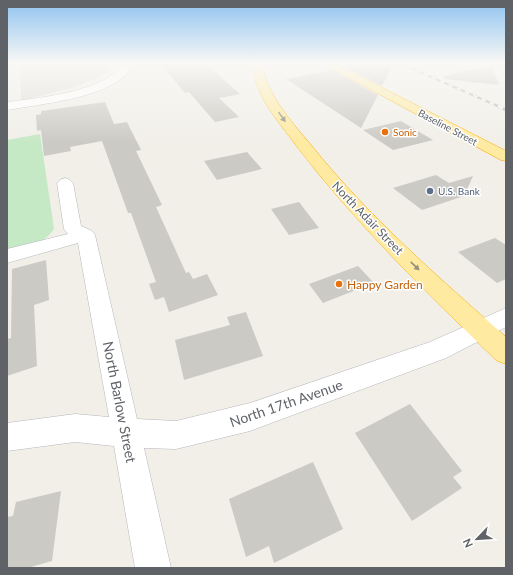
<svg xmlns="http://www.w3.org/2000/svg" width="513" height="575" font-family="Lato,sans-serif">
<style>
.industrial{fill:#e0deda}
.green{fill:#c5e8c5}
.building{fill:#cccac5}
.lines{fill:none;stroke-linecap:round;stroke-linejoin:round}
.minor-casing{stroke:#b5b8bc;stroke-width:1}
.secondary-casing{stroke:#b6babf;stroke-width:1}
.trunk-casing{stroke:#f9ab00;stroke-width:1}
.minor{fill:#fff;fill-rule:evenodd}
.secondary{fill:#fff;fill-rule:evenodd}
.trunk{fill:#feeaa1;fill-rule:evenodd}
.rail-far1-casing{stroke:#b6b7b8;stroke-width:2}
.rail-casing{stroke:#b6b7b8;stroke-width:3}
.rail-far1{stroke:#fff;stroke-width:1.5;stroke-dasharray:4.5;stroke-linecap:butt}
.rail{stroke:#fff;stroke-width:2;stroke-dasharray:5.5;stroke-linecap:butt}
.oneway{fill:#97927c}
.food-dot{fill:#e8710a;stroke:#fff;stroke-width:1.5}
.service-dot{fill:#5c6f8a;stroke:#fff;stroke-width:1.5}
.labels{text-anchor:middle;dominant-baseline:central;stroke-width:3;stroke-linejoin:round;paint-order:stroke}
.far-street-label{font-size:10px;fill:#5f6368;stroke:#fff}
.far-food-label{font-size:10px;fill:#c56008;stroke:#fff;text-anchor:start}
.far-service-label{font-size:10px;fill:#4e5e75;stroke:#fff;text-anchor:start}
.street-label{font-size:12px;fill:#5f6368;stroke:#fff}
.food-label{font-size:12px;fill:#c56008;stroke:#fff;text-anchor:start}
.near-street-label{font-size:14px;fill:#5f6368;stroke:#fff}
</style>
<rect width="100%" height="100%" fill="#f1efe8"/>
<path class="industrial" d="M20,63H107L111,71L95,79L74,87L21,101Z"/>
<path class="green" d="M40,134L54,229C43,245 25,247 7,251V140Z"/>
<g class="building">
<path d="M160,63H205L240,94L219,98L239,117L215,122L189,92L185,93Z"/>
<path d="M377,63H394L382,86L347,68Z"/>
<path d="M492,66L499,85L444,79V76L475,69L478,70Z"/>
<path d="M332,70L378,95L361,128L286,79Z"/>
<path d="M105,102L114,124L127,122L141,150L136,151L162,205L156,207L186,273L189,272L193,279L207,274L218,295L169,312L164,297L155,300L149,284L156,282L131,213H128L102,141L70,147L71,151L44,156L41,130L37,131L36,115L41,114V111Z"/>
<path d="M401,121L433,140L393,150L363,130Z"/>
<path d="M247,152L262,169L217,180L204,161Z"/>
<path d="M436,175L449,183L473,176L464,196L422,210L393,188Z"/>
<path d="M299,202L319,228L289,235L271,209Z"/>
<path d="M495,238L506,245V279L497,283L458,252Z"/>
<path d="M46,260L49,300L34,305L37,366L7,376V339L11,338L12,269Z"/>
<path d="M358,266L374,283L323,303L309,284Z"/>
<path d="M246,312L263,356L184,380L175,340L230,325L227,317Z"/>
<path d="M410,404L462,471L453,477L462,488L412,521L355,433Z"/>
<path d="M313,462L343,529L274,563L269,546L246,557L229,499Z"/>
<path d="M61,491L52,561L27,568H7V517L13,516L16,502Z"/>
</g>
<g class="lines">
<g class="minor-casing">
<g id="minor">
<path d="M476,63H485L481,68L478,69L473,66Z"/>
<path d="M65,178L70,180L73,183L81,226L92,231L95,235L137,419L176,421L250,403L430,342L506,308V327L446,358L250,431L176,449L144,448L171,568H135L114,446L75,442L7,451V423L75,414L109,417L78,243L7,263V249L68,234L64,229L57,183L60,180Z"/>
</g>
</g>
<g class="secondary-casing">
<path id="secondary" d="M124,63H133C130,67 128,73 125,76C98,99 41,104 7,110V102C40,98 105,92 124,63Z"/>
</g>
<g class="trunk-casing">
<g id="trunk">
<path d="M253,63H261C269,97 289,119 311,145C368,216 438,277 506,337V364L497,361C426,292 355,223 295,144C278,121 253,94 253,63Z"/>
<path d="M322,63H334L506,151V161L501,160Z"/>
</g>
</g>
<use href="#minor" class="minor"/>
<use href="#secondary" class="secondary"/>
<use href="#trunk" class="trunk"/>
<g class="rail-far1-casing">
<path id="rail-far1" d="M399,63L500,107"/>
</g>
<g class="rail-casing">
<path id="rail" d="M498,106L506,110"/>
</g>
<use href="#rail-far1" class="rail-far1"/>
<use href="#rail" class="rail"/>
</g>
<defs><path id="oneway-solid" d="M-6-.8H1V-3.2L6.5 0L1 3.2V.8H-6Z"/></defs>
<g class="oneway">
<use href="#oneway-solid" transform="translate(282 117) rotate(55)"/>
<use href="#oneway-solid" transform="translate(415 266) rotate(44)"/>
</g>
<linearGradient id="sky" x2="0" y2="1"><stop stop-color="#8fc3f1"/><stop offset="0.44" stop-color="#f9f8f5"/><stop offset="1" stop-color="#f9f8f5" stop-opacity="0"/></linearGradient>
<rect width="513" height="143" fill="url(#sky)"/>
<g class="food-dot">
<circle cx="385" cy="132" r="4"/>
<circle cx="339" cy="284" r="4"/>
</g>
<circle class="service-dot" cx="430" cy="191" r="4"/>
<g class="labels">
<g class="far-street-label">
<text transform="translate(448 127) rotate(28)">Baseline Street</text>
</g>
<g class="far-food-label">
<text x="393" y="132">Sonic</text>
</g>
<g class="far-service-label">
<text x="438" y="191">U.S. Bank</text>
</g>
<g class="street-label">
<text transform="translate(368 218) rotate(46)">North Adair Street</text>
</g>
<g class="food-label">
<text x="347" y="284">Happy Garden</text>
</g>
<g class="near-street-label">
<text transform="translate(120 402) rotate(79)">North Barlow Street</text>
<text transform="translate(286 403) rotate(-19)">North 17th Avenue</text>
</g>
</g>
<rect width="513" height="575" fill="none" stroke="#5f6368" stroke-width="16"/>
<g transform="translate(477 539) rotate(245)" stroke="#ffffff" stroke-width="3" paint-order="stroke">
<path d="M0-3L7 15L0 10L-7 15Z" fill="#5f6368"/>
<text y="-6" font-size="11" font-weight="bold" text-anchor="middle" fill="#5f6368">N</text>
</g>
</svg>
